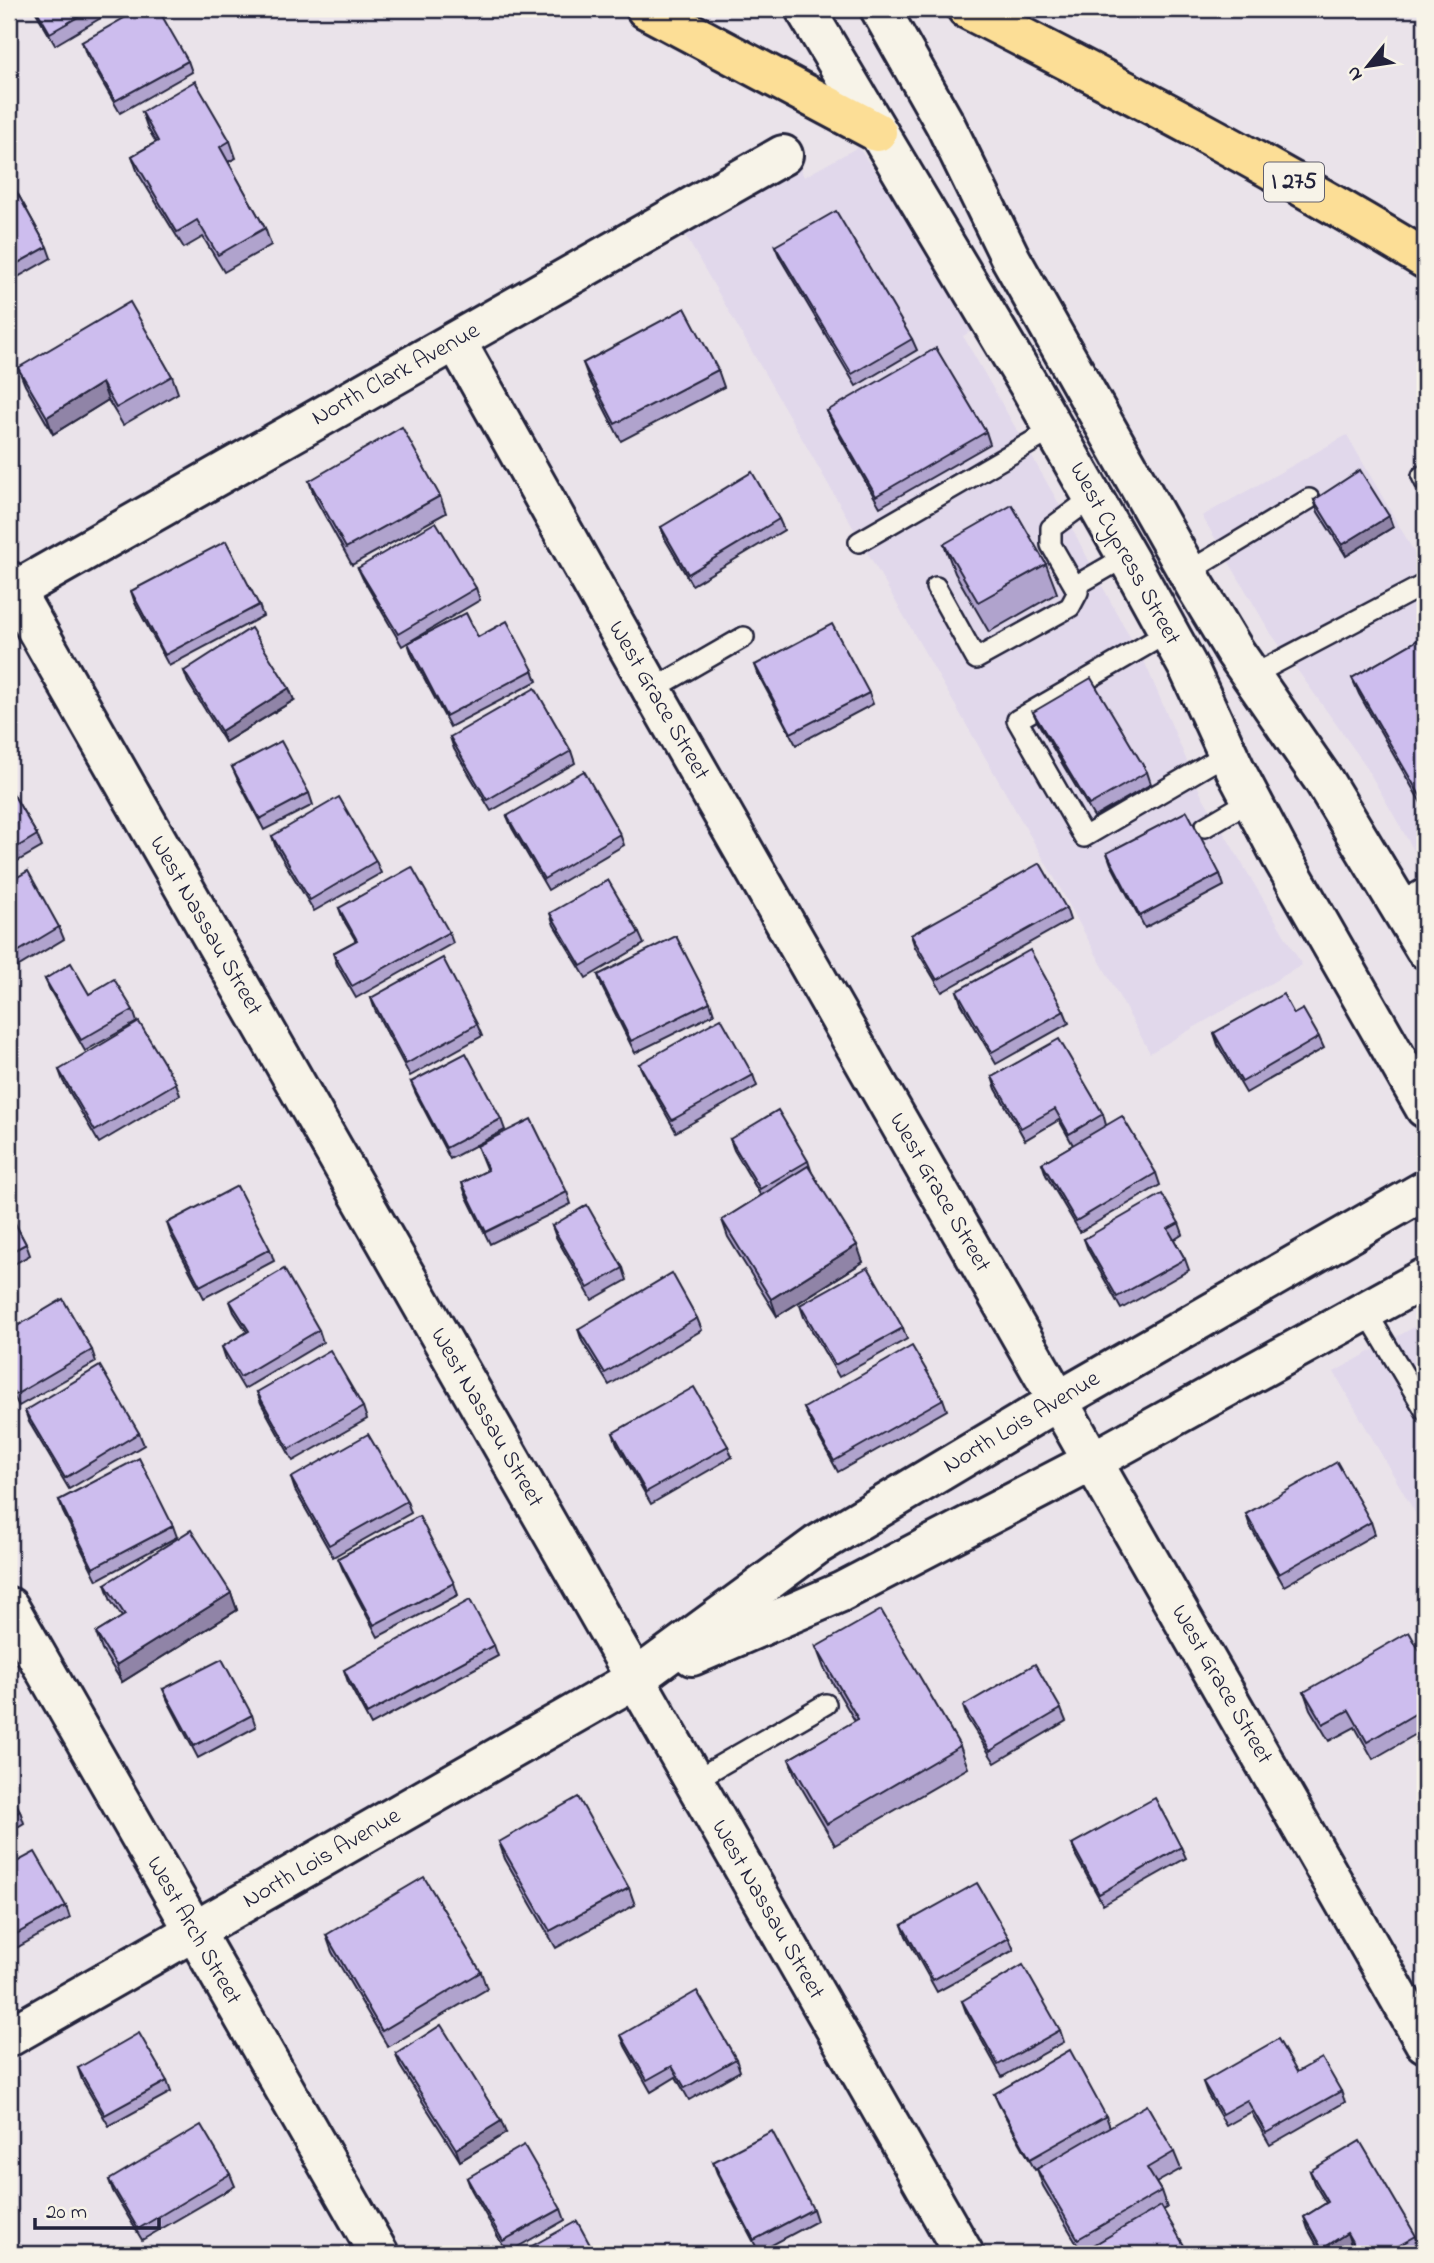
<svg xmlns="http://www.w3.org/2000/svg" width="1434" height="2263" font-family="'Indie Flower',sans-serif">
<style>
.built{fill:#e1d8eb}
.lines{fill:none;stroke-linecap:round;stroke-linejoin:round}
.service-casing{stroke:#22223b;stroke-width:24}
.minor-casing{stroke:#22223b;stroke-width:44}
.tertiary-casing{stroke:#22223b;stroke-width:44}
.motorway-casing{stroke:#22223b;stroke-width:44}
.service{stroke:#f7f3e8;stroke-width:19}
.minor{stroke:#f7f3e8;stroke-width:38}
.tertiary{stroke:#f7f3e8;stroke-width:38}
.motorway{stroke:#fcde96;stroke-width:38}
.wall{fill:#b0a3cd;stroke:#22223b;stroke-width:2}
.shaded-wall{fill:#9084a7;stroke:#22223b;stroke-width:2}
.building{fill:#cdbdee;stroke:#22223b;stroke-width:2}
.labels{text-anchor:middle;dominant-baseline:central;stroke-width:5;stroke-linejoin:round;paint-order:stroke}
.shield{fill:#f7f3e8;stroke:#62616f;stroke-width:2}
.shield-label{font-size:23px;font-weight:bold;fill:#22223b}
.street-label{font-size:24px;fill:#22223b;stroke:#f7f3e8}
</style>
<rect width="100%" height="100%" fill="#eae3ea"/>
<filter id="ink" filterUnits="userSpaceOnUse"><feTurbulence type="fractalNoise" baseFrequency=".0143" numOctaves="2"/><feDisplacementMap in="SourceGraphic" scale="14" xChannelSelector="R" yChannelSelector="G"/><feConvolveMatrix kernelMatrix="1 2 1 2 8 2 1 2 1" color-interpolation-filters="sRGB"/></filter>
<g filter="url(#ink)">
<g class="built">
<path d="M858,147L901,208L973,330L963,336L1058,502L1124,627L1142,656L1201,794L1302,965L1150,1053L1055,879L685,235L800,168L804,177Z"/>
<path d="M1347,435L1425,571V870L1364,763L1270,632L1202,516Z"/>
<path d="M1425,1321V1530L1334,1372Z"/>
</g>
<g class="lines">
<g class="service-casing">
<g id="service">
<path d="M1422,476L1425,482"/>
<path d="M859,542L1054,429"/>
<path d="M1188,572L1309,499"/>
<path d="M1075,586L1127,556"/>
<path d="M936,587L976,659L1070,607L1078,592L1051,545V528L1093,497"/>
<path d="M1169,632L1017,720L1084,837L1228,753"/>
<path d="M1251,676L1425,584"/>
<path d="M652,690L744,637"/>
<path d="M1205,827L1251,800"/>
<path d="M1399,903L1425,888"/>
<path d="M1366,1311L1425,1410"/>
<path d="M693,1781L826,1704"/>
</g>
</g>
<g class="minor-casing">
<g id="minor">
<path d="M456,341L652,690L1425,2043"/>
<path d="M9,581L964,2254"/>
<path d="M9,594L783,155"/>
<path d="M9,1607L379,2254"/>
</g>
</g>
<g class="tertiary-casing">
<g id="tertiary">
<path d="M805,9L1030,387L1134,569L1189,669L1236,771L1281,856L1425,1108"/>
<path d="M880,9L945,124L1011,259L1196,587L1235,652L1324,781L1425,949"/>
<path d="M692,1656L841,1592L1093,1461L1425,1278"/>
<path d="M9,2037L635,1679L817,1545L1058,1401L1425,1190"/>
</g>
</g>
<g class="motorway-casing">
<g id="motorway">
<path d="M646,9L877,132"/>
<path d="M967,9C1122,88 1276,168 1425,259"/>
</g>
</g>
<use href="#service" class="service"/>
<use href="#minor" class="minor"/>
<use href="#tertiary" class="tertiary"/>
<use href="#motorway" class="motorway"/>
</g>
<g class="wall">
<path d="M34,9H116L55,45Z"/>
<path d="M82,42L188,61L192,72L120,113L86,54Z"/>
<path d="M142,112L230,141L236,158L228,162L265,228L271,245L224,272L203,237L184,248L138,173L132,156L156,142L148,129Z"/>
<path d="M9,178L47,247L51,258L9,282Z"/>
<path d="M775,246L912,339L917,350L856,386L780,258Z"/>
<path d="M583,363L718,370L724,387L621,441L589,379Z"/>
<path d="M18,368L172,376L178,393L123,425L108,400L53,434L25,385Z"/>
<path d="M827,411L986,432L990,444L880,507L832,423Z"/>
<path d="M309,481L440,496L446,513L352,565L315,498Z"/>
<path d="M1314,500L1393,527L1346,556L1318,512Z"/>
<path d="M779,519L784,530L692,585L665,539L661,527Z"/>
<path d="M944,544L1046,564L1057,593L989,632L955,573Z"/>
<path d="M358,568L476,588L480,600L402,646L363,579Z"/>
<path d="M131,591L259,605L263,616L169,666L135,603Z"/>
<path d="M1425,636V810L1359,694L1352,678Z"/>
<path d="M478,637L533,670L537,681L450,727L412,655L408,643Z"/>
<path d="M755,665L869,693L873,704L796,745L759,676Z"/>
<path d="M184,671L294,700L225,742L188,682Z"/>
<path d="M1033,712L1147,772L1151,784L1094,817L1038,723Z"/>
<path d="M450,737L571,751L575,763L491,811L454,749Z"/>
<path d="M232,767L309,793L313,805L264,830L237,778Z"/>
<path d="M9,787L37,835L42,847L9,866Z"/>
<path d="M507,816L620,834L624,845L548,890L512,828Z"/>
<path d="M272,836L376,861L381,873L314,911L276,848Z"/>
<path d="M1107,853L1220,874L1224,886L1145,928L1111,864Z"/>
<path d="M9,882L59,927L64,939L9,972Z"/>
<path d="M339,908L449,932L453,943L356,998L337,965L333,953L356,941L343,919Z"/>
<path d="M1066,908L1070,920L942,992L915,947L911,935Z"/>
<path d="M550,913L639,933L644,944L586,978L554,925Z"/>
<path d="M598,975L710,1002L714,1014L635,1053L602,987Z"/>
<path d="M45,979L133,1010L137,1022L85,1051L50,990Z"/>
<path d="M957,991L1064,1011L1069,1023L996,1064L961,1003Z"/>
<path d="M371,998L477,1024L482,1036L410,1076L375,1010Z"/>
<path d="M1294,1014L1319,1037L1324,1048L1246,1093L1218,1045L1214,1033Z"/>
<path d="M639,1064L753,1075L757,1086L676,1132L644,1075Z"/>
<path d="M59,1070L176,1083L180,1095L99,1143L63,1081Z"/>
<path d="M992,1077L1103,1114L1106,1125L1156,1173L1160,1185L1080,1232L1046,1175L1042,1163L1073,1145L1059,1120L1025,1140L996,1089Z"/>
<path d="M411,1082L501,1119L505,1130L450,1159L416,1094Z"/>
<path d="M730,1139L808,1161L812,1173L863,1262L777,1316L728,1237L722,1220L761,1196L734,1150Z"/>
<path d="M477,1146L567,1192L571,1204L490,1244L466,1195L462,1183L487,1171Z"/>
<path d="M9,1212L26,1244L30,1255L9,1267Z"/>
<path d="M167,1223L270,1249L274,1261L204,1298L171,1235Z"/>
<path d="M1179,1223L1183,1234L1174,1240L1185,1259L1189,1270L1121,1309L1088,1250L1084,1239Z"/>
<path d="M552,1226L623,1268L627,1280L592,1300L556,1237Z"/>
<path d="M230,1301L319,1330L323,1342L244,1389L226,1359L222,1347L247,1332L234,1312Z"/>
<path d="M800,1305L903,1328L907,1339L839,1377L804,1317Z"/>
<path d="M697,1318L702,1330L609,1385L582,1341L578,1329Z"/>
<path d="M9,1331L92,1350L96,1362L19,1406L9,1388Z"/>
<path d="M257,1392L363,1407L367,1419L293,1461L261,1403Z"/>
<path d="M943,1399L947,1410L838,1472L809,1419L804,1408Z"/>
<path d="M25,1411L139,1433L144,1445L69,1489L29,1422Z"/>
<path d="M613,1433L728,1446L732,1457L651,1504L617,1444Z"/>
<path d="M291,1478L407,1501L411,1513L333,1557L295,1490Z"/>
<path d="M59,1500L173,1526L177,1537L97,1580L63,1512Z"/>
<path d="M1246,1514L1371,1522L1375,1534L1284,1586L1250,1526Z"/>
<path d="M338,1558L454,1583L458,1595L378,1637L343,1570Z"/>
<path d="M105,1584L231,1593L237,1610L122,1682L102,1650L96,1633L122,1617L111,1601Z"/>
<path d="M494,1645L498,1656L371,1725L348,1682L344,1670Z"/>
<path d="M816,1647L960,1746L968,1768L835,1845L797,1780L789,1759L855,1721L824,1668Z"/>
<path d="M1425,1660V1729L1373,1759L1355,1727L1329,1741L1310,1709L1304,1692Z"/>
<path d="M163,1689L252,1715L256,1727L198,1758L168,1701Z"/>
<path d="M963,1706L1061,1709L1066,1721L995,1763L967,1718Z"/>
<path d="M9,1791L20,1811L24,1823L9,1832Z"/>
<path d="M499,1842L629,1888L635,1905L556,1948L505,1859Z"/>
<path d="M1072,1844L1181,1847L1186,1858L1103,1905L1076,1856Z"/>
<path d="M9,1866L66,1906L70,1918L9,1952Z"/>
<path d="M902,1925L1009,1938L1014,1950L937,1992L906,1936Z"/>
<path d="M326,1935L481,1972L487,1989L388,2047L332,1952Z"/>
<path d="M962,2001L1060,2030L1064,2042L1002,2077L966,2012Z"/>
<path d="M621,2035L736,2059L740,2071L689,2100L676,2077L651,2092L625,2046Z"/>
<path d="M396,2054L506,2133L460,2161L400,2066Z"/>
<path d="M78,2068L167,2081L171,2092L109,2126L82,2080Z"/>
<path d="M1297,2072L1341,2091L1345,2102L1270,2145L1251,2112L1226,2126L1207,2093L1203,2082Z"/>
<path d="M994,2094L1106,2116L1110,2127L1174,2152L1181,2169L1156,2183L1161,2191L1167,2208L1082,2252L1043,2186L1037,2169L1046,2164L1035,2170L999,2105Z"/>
<path d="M713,2162L813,2209L817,2221L759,2252L717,2173Z"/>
<path d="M1310,2171L1416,2236L1420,2248L1408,2254H1357L1351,2245L1336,2254H1322L1308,2229L1304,2217L1326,2203L1314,2183Z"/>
<path d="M230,2174L235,2186L142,2240L113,2191L109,2180Z"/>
<path d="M467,2178L561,2209L565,2220L507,2253L471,2189Z"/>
</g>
<g class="shaded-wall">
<path d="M102,383L108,400L53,434L47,417Z"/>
<path d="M1389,516L1393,527L1346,556L1342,545Z"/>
<path d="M289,688L294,700L225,742L221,731Z"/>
<path d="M857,1245L863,1262L777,1316L771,1299Z"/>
<path d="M231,1593L237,1610L122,1682L116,1665Z"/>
<path d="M501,2121L506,2133L460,2161L456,2149Z"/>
<path d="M1347,2233L1351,2245L1336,2254H1324L1322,2249Z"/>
</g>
<g class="building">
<path d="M36,9H92L50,33Z"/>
<path d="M140,9H158L188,61L115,101L82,42Z"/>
<path d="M195,81L230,141L220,147L265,228L218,255L197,220L177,232L132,156L158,141L142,112Z"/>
<path d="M9,178L47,247L9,268Z"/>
<path d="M836,211L912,339L852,374L775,246Z"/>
<path d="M130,302L172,376L116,408L102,383L47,417L18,368Z"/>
<path d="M685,308L718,370L615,424L583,363Z"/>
<path d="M936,348L986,432L876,496L827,411Z"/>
<path d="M402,427L440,496L346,548L309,481Z"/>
<path d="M1360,470L1389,516L1342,545L1314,500Z"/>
<path d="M752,472L779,519L688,574L661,527Z"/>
<path d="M1012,505L1046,564L978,602L944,544Z"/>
<path d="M436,522L476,588L398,634L358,568Z"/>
<path d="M226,541L259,605L165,655L131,591Z"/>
<path d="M466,613L478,637L507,621L533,670L446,716L408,643Z"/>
<path d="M832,624L869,693L791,733L755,665Z"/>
<path d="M251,628L289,688L221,731L184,671Z"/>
<path d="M1425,636V804L1352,678Z"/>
<path d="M1091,678L1147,772L1089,805L1033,712Z"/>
<path d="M535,688L571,751L487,800L450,737Z"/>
<path d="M281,741L309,793L260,819L232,767Z"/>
<path d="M584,771L620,834L544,879L507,816Z"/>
<path d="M9,787L37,835L9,852Z"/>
<path d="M339,797L376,861L310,900L272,836Z"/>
<path d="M1187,811L1220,874L1140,916L1107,853Z"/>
<path d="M1040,863L1066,908L937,980L911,935Z"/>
<path d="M412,867L449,932L352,986L333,953L357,940L339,908Z"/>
<path d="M28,871L59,927L9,957V882Z"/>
<path d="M608,880L639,933L581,966L550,913Z"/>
<path d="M676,936L710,1002L631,1041L598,975Z"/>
<path d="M1030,950L1064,1011L992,1052L957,991Z"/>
<path d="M443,958L477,1024L406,1064L371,998Z"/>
<path d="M71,963L89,994L114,979L133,1010L81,1040L45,979Z"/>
<path d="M1283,994L1294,1014L1303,1009L1319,1037L1242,1082L1214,1033Z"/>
<path d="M721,1018L753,1075L672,1120L639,1064Z"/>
<path d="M139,1022L176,1083L95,1131L59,1070Z"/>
<path d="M1059,1039L1103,1114L1069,1134L1055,1109L1021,1128L992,1077Z"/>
<path d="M466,1053L501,1119L446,1148L411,1082Z"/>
<path d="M778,1110L808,1161L760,1189L730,1139Z"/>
<path d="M1122,1116L1156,1173L1076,1221L1042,1163Z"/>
<path d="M531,1119L567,1192L486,1232L462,1183L488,1170L477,1146Z"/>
<path d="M808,1166L857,1245L771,1299L722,1220Z"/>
<path d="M237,1186L270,1249L200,1286L167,1223Z"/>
<path d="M1162,1194L1179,1223L1168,1229L1185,1259L1117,1297L1084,1239Z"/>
<path d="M587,1205L623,1268L588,1288L552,1226Z"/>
<path d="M9,1212L26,1244L9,1253Z"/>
<path d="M868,1267L903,1328L835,1365L800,1305Z"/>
<path d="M284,1269L319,1330L240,1377L222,1347L249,1331L230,1301Z"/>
<path d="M672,1273L697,1318L605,1373L578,1329Z"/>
<path d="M63,1299L92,1350L15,1395L9,1384V1331Z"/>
<path d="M912,1346L943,1399L834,1461L804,1408Z"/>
<path d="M330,1350L363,1407L289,1449L257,1392Z"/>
<path d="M100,1366L139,1433L65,1478L25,1411Z"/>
<path d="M694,1387L728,1446L646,1492L613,1433Z"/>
<path d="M368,1434L407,1501L329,1545L291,1478Z"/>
<path d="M139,1458L173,1526L93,1568L59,1500Z"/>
<path d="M1337,1462L1371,1522L1279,1574L1246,1514Z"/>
<path d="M419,1516L454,1583L374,1625L338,1558Z"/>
<path d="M191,1530L231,1593L116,1665L96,1633L125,1615L105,1584Z"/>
<path d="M470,1600L494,1645L367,1714L344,1670Z"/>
<path d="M881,1610L960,1746L827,1824L789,1759L858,1719L816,1647Z"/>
<path d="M1409,1632L1425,1660V1708L1367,1742L1349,1710L1323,1724L1304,1692Z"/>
<path d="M222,1659L252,1715L194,1746L163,1689Z"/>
<path d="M1035,1664L1061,1709L990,1751L963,1706Z"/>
<path d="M9,1791L20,1811L9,1818Z"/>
<path d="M578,1797L629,1888L550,1931L499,1842Z"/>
<path d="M1155,1798L1181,1847L1099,1894L1072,1844Z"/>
<path d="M35,1852L66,1906L9,1938V1866Z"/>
<path d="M424,1877L481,1972L382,2031L326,1935Z"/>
<path d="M977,1883L1009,1938L933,1980L902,1925Z"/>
<path d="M1023,1965L1060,2030L998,2065L962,2001Z"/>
<path d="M697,1991L736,2059L685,2088L672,2066L647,2080L621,2035Z"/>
<path d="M441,2025L501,2121L456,2149L396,2054Z"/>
<path d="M139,2033L167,2081L105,2115L78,2068Z"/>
<path d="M1278,2039L1297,2072L1322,2058L1341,2091L1266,2133L1247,2100L1222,2114L1203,2082Z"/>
<path d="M1070,2050L1106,2116L1030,2159L994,2094Z"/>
<path d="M1147,2105L1174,2152L1147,2168L1161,2191L1078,2239L1037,2169Z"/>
<path d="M201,2125L230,2174L138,2229L109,2180Z"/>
<path d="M772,2131L813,2209L754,2240L713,2162Z"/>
<path d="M1360,2141L1416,2236L1384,2254H1359L1347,2233L1322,2249L1304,2217L1328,2202L1310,2171Z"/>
<path d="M524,2145L561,2209L503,2241L467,2178Z"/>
<path d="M1161,2206L1189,2254H1081L1080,2253Z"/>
<path d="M577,2221L595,2254H537L532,2246Z"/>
</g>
</g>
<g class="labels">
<rect class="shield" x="1264" y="162.5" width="60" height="39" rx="5"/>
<g class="shield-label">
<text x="1294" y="182">I 275</text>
</g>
<g class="street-label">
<text transform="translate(396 375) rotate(-29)">North Clark Avenue</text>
<text transform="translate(1124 554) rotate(61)">West Cypress Street</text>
<text transform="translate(658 701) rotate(60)">West Grace Street</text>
<text transform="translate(205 926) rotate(60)">West Nassau Street</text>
<text transform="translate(939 1193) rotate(60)">West Grace Street</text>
<text transform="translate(486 1418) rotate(60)">West Nassau Street</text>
<text transform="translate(1022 1423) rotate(-31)">North Lois Avenue</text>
<text transform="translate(1221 1685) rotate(60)">West Grace Street</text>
<text transform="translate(322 1859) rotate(-30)">North Lois Avenue</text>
<text transform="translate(767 1910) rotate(60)">West Nassau Street</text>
<text transform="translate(193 1931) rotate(60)">West Arch Street</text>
</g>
</g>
<rect width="1434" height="2263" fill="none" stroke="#f7f3e8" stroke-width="35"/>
<rect x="18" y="18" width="1399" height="2228" fill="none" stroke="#22223b" stroke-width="2.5" filter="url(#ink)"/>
<g transform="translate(1368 66) rotate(240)" stroke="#f7f3e8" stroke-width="5" paint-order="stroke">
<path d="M0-5L12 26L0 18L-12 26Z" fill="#22223b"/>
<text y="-10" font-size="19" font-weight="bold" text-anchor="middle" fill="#22223b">N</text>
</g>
<path d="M35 2218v10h124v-10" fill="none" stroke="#22223b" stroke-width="3.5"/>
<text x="46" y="2218" font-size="21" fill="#22223b" stroke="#f7f3e8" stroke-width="5" paint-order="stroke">20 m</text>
</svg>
